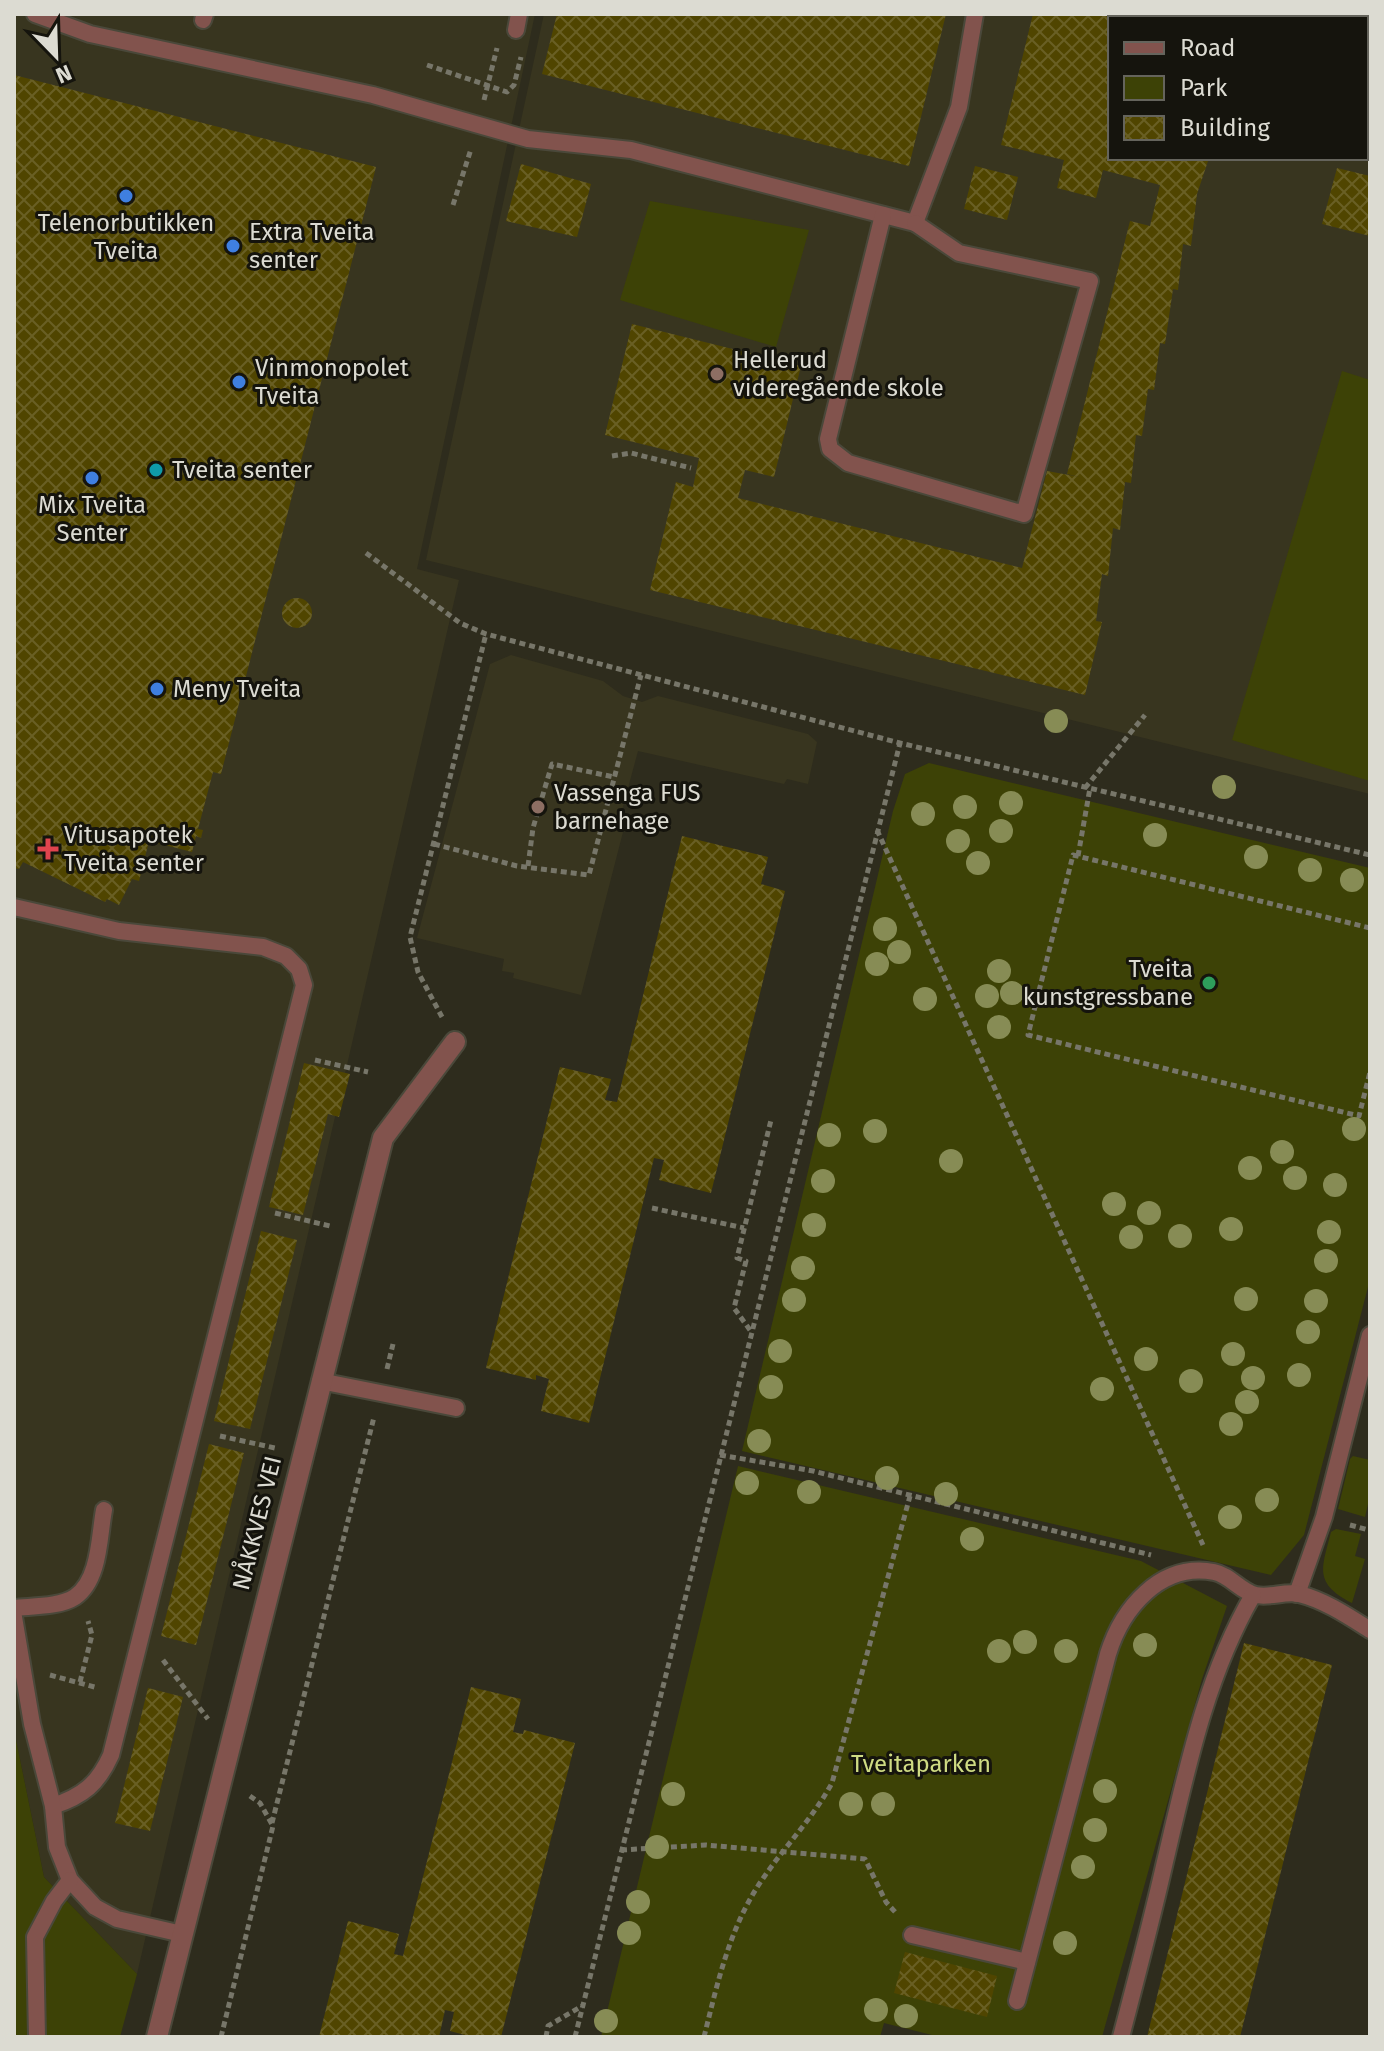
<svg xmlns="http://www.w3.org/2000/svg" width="1384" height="2051" font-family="'Fira Sans',sans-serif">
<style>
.built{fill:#38351f;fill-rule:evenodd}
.green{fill:#3d4206}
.building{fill:url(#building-cross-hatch)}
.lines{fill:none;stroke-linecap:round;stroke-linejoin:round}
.lane-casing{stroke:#4a483a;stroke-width:20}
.street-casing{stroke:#4a483a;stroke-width:24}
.path{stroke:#777669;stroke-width:5;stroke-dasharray:6 4;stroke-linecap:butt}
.lane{stroke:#82534d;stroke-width:16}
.street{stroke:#82534d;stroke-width:20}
.tree{fill:#878c55}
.shop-dot{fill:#3f7fe0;stroke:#15140d;stroke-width:3}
.education-dot{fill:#8d6e63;stroke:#15140d;stroke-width:3}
.culture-dot{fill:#0f9aa8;stroke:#15140d;stroke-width:3}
.health-dot{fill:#e0444e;stroke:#15140d;stroke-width:3}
.leisure-dot{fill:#2e9e5b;stroke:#15140d;stroke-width:3}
.labels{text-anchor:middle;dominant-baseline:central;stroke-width:6;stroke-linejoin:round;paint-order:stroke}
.poi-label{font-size:24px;fill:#dcdbd2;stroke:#15140d;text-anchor:start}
.street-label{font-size:24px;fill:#dcdbd2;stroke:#15140d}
.park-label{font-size:24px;fill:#cfdb83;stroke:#15140d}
</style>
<defs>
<pattern id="building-cross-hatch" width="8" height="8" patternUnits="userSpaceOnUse" patternTransform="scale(2)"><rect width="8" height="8" fill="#504500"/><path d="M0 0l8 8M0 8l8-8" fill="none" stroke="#695f24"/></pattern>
</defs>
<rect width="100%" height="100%" fill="#2e2c1d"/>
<g class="built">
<path d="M14,14H535L417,569L459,580L137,1974L44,1877L14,1730Z"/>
<path d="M544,14H1370V794L426,560ZM1110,18H1366V158H1110Z"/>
<path d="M511,655L603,681L623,696L642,702L658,696L808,734L817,742L808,784L787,779L784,784L638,751L617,829L623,832L581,995L513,978L514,973L502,971L504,959L417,938L490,664Z"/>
</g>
<g class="green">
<path d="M650,201L809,230L776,347L620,300Z"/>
<path d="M1342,371L1370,380V781L1232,740Z"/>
<path d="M929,763L1370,868V1279L1304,1535L1271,1575L742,1451L893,811L905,774Z"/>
<path d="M1353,1456L1370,1460V1495L1365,1517L1338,1509L1350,1459Z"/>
<path d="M738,1466L1141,1561L1227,1606L1202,1679L1102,2037H940L884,2023L880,2037H601Z"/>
<path d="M1336,1529L1361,1534L1355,1556L1365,1559L1352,1603C1313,1583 1322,1568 1331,1532Z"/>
<path d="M14,1730L44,1877L137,1974L120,2037H14Z"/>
</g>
<g class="building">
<path d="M557,14H946L909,166L542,74Z"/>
<path d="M1033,14L1171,17L1110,18V158H1209L1197,194L1191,246L1183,244L1178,290L1173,289L1165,344L1160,343L1154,390L1148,389L1142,436L1136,435L1131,483L1125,482L1120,530L1113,528L1108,576L1102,574L1096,621L1102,622L1085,695L650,590L676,482L693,487L699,458L605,435L632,324L801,366L774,477L745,470L738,498L1022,568L1047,471L1080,477L1067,474L1130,221L1150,226L1160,185L1103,170L1096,198L1057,188L1064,160L1001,145Z"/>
<path d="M14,75L376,167L221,774L213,772L198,829L203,830L201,838L196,836L192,852L149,841L139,881L132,879L119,905L107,899L105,902L23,862L19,869L14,868Z"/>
<path d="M521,164L591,184L577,237L506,221Z"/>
<path d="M975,166L1018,177L1007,220L964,209Z"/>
<path d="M1337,168L1370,176V236L1322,224Z"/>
<circle cx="297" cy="613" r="15"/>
<path d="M682,836L768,857L761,884L785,891L711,1193L659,1180L664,1160L654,1158L589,1423L541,1411L549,1379L536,1375V1380L486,1368L560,1067L611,1079L605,1100L617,1102Z"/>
<path d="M304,1063L350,1074L339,1117L328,1114L303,1215L269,1207Z"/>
<path d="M261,1231L297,1240L250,1429L214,1421Z"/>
<path d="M209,1444L244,1453L196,1645L161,1636Z"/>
<path d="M1244,1643L1332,1665L1240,2037H1147Z"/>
<path d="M471,1687L521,1699L513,1732L523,1734L524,1730L575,1743L501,2037H472L450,2031L454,2012L445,2010L439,2037H319L348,1921L399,1934L394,1954L403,1956Z"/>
<path d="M148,1688L183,1697L150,1831L115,1823Z"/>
<path d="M905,1952L997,1976L987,2017L894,1993Z"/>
</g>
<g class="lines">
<g class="lane-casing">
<g id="lane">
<path d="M35,14L90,34L373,95L528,139L631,150L915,223L959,107L975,14"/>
<path d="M1278,18L1279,14"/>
<path d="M203,20L205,14"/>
<path d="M516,30L519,14"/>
<path d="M1366,99L1370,100"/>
<path d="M883,215L828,439L830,449L848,463L1024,514L1090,281L959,253L915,223"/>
<path d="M14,907L119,931L263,947L286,956L299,969L304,985L111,1755C98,1784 83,1796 53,1806"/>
<path d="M320,1381L456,1408"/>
<path d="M1297,1594L1324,1517L1370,1335"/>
<path d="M14,1608C32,1606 60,1607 75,1597C100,1580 99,1536 104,1510"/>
<path d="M14,1617L32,1724L53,1806L57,1847L70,1880L95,1907L117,1919L182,1934"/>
<path d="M912,1935L1027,1962"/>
<path d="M1017,2001L1108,1654C1122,1609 1160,1562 1214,1572C1230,1575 1241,1592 1256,1595C1270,1598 1285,1591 1299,1594C1324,1600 1348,1616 1370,1630"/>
<path d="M37,2037L35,1937L54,1901L70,1880"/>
<path d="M1121,2037C1136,1980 1151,1923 1164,1866C1186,1773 1205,1678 1253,1595"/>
</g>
</g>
<g class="street-casing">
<path id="street" d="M157,2037L383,1138L455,1042"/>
</g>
<g class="path">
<path d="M427,65L507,92L514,85L521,57"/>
<path d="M484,100L497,48"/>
<path d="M453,205L471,149"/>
<path d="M612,456L631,453L691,468"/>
<path d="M366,553L460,623L486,634L900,743L1370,855"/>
<path d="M1085,788L1145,715"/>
<path d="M877,830L1203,1545"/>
<path d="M434,844L517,866L589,875L641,675"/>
<path d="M1078,856L1090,788"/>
<path d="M528,866L533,828L552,764L614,777"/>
<path d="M1370,928L1073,855L1028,1035L1359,1116L1370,1072"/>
<path d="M442,1017L418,972L410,937L486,634"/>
<path d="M315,1060L368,1072"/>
<path d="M652,1208L744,1228"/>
<path d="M275,1213L330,1226"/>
<path d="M750,1330L734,1308L746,1261L737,1258L771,1120"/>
<path d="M387,1369L393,1344"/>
<path d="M220,1436L275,1448"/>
<path d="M720,1455L813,1471L1151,1555"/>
<path d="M1350,1525L1369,1530"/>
<path d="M163,1660L208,1719"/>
<path d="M50,1675L98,1688"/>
<path d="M80,1682L92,1635L88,1621"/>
<path d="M272,1823L374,1417"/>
<path d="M621,1850L706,1845L865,1859L886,1902L896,1913"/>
<path d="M221,2037L273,1826L260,1803L247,1794"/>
<path d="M546,2037L548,2026L582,2006"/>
<path d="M575,2037L900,743"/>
<path d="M704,2037C718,1981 730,1925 764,1877C786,1845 813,1818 832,1783L910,1496"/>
</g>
<use href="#lane" class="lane"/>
<use href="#street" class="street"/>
</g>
<g class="tree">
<circle cx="1056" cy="721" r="12"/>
<circle cx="1224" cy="787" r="12"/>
<circle cx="1011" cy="803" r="12"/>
<circle cx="965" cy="807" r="12"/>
<circle cx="923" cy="814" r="12"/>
<circle cx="1001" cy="831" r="12"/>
<circle cx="1155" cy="835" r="12"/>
<circle cx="958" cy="841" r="12"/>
<circle cx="1256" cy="857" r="12"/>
<circle cx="978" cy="863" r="12"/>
<circle cx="1310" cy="870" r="12"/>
<circle cx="1352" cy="880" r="12"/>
<circle cx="885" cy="929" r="12"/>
<circle cx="899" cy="952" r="12"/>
<circle cx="877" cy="964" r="12"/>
<circle cx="999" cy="971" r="12"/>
<circle cx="1012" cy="993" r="12"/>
<circle cx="987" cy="996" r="12"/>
<circle cx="925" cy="999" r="12"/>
<circle cx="999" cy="1027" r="12"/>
<circle cx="1354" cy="1129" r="12"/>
<circle cx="875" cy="1131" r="12"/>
<circle cx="829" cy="1135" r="12"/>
<circle cx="1282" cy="1152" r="12"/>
<circle cx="951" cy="1161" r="12"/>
<circle cx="1250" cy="1168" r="12"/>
<circle cx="1295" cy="1178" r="12"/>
<circle cx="823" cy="1181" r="12"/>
<circle cx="1335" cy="1185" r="12"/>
<circle cx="1114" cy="1204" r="12"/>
<circle cx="1149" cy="1213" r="12"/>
<circle cx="814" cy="1225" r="12"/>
<circle cx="1231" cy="1229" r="12"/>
<circle cx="1329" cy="1232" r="12"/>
<circle cx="1180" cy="1236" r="12"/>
<circle cx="1131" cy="1237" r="12"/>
<circle cx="1326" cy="1261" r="12"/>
<circle cx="803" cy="1268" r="12"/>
<circle cx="1246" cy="1299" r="12"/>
<circle cx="794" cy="1300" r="12"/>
<circle cx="1316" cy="1301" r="12"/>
<circle cx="1308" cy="1332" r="12"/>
<circle cx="780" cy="1351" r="12"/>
<circle cx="1233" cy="1354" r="12"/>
<circle cx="1146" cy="1359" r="12"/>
<circle cx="1299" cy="1375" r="12"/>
<circle cx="1253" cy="1378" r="12"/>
<circle cx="1191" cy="1381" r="12"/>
<circle cx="771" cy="1387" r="12"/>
<circle cx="1102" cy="1389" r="12"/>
<circle cx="1247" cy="1402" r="12"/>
<circle cx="1231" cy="1424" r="12"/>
<circle cx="759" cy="1441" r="12"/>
<circle cx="887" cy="1478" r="12"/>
<circle cx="747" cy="1483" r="12"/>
<circle cx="809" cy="1492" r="12"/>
<circle cx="946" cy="1494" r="12"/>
<circle cx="1267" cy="1500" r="12"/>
<circle cx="1230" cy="1517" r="12"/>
<circle cx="972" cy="1539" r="12"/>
<circle cx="1025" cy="1642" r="12"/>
<circle cx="1145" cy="1645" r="12"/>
<circle cx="999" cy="1651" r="12"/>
<circle cx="1066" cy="1651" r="12"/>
<circle cx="1105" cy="1791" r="12"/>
<circle cx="673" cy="1794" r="12"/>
<circle cx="851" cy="1804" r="12"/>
<circle cx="883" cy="1804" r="12"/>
<circle cx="1095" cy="1830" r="12"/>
<circle cx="657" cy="1847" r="12"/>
<circle cx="1083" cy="1867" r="12"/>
<circle cx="638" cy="1902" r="12"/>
<circle cx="629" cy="1933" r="12"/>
<circle cx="1065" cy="1943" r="12"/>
<circle cx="876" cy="2010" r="12"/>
<circle cx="906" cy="2016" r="12"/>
<circle cx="606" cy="2021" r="12"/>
</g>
<g class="shop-dot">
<circle cx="126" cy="196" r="8"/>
<circle cx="233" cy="246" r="8"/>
<circle cx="239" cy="382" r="8"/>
<circle cx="92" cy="478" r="8"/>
<circle cx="157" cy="689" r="8"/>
</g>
<g class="education-dot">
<circle cx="717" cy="374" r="8"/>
<circle cx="538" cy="807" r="8"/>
</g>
<circle class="culture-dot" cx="156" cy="470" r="8"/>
<path class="health-dot" d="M44 837h8v8h8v8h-8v8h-8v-8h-8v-8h8z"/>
<circle class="leisure-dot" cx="1209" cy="983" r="8"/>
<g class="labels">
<g class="poi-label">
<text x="126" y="223" text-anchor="middle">Telenorbutikken<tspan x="126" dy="28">Tveita</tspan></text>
<text x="249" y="232">Extra Tveita<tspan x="249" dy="28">senter</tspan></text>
<text x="733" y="360">Hellerud<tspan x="733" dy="28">videregående skole</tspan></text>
<text x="255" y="368">Vinmonopolet<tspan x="255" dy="28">Tveita</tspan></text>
<text x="172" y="470">Tveita senter</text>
<text x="92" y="505" text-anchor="middle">Mix Tveita<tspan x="92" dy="28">Senter</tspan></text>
<text x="173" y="689">Meny Tveita</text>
<text x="554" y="793">Vassenga FUS<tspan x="554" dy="28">barnehage</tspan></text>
<text x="64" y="835">Vitusapotek<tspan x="64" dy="28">Tveita senter</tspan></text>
<text x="1193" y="969" text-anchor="end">Tveita<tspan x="1193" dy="28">kunstgressbane</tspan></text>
</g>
<g class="street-label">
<text transform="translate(257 1523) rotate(-76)">NÅKKVES VEI</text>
</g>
<g class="park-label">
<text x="921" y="1764">Tveitaparken</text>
</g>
</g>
<rect width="1384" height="2051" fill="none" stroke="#dcdbd2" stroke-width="32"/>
<rect x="1108" y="16" width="260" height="144" fill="#15140d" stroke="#65645c" stroke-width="2"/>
<rect x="1124" y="42" width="40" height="12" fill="#82534d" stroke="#65645c" stroke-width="2"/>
<text x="1180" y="56" font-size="24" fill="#dcdbd2">Road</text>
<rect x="1124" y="76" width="40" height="24" fill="#3d4206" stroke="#65645c" stroke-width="2"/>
<text x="1180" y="96" font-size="24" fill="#dcdbd2">Park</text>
<rect x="1124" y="116" width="40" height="24" fill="url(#building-cross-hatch)" stroke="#65645c" stroke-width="2"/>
<text x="1180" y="136" font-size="24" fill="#dcdbd2">Building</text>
<g transform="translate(56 56) rotate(157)" stroke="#15140d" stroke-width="6" paint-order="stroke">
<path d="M0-6L14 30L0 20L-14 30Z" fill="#dcdbd2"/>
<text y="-12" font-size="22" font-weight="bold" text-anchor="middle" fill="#dcdbd2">N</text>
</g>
</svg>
